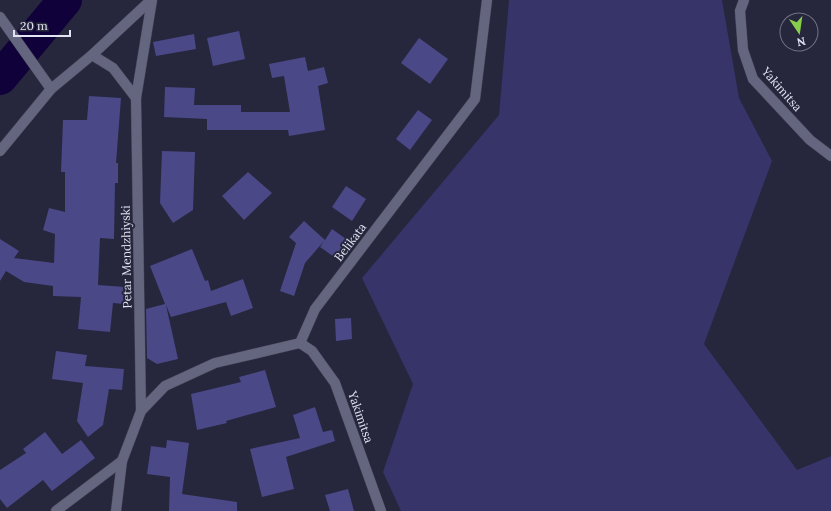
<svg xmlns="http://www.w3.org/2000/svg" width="831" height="511" font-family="Lora,serif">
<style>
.green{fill:#37346a}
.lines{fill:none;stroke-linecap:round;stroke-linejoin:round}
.river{stroke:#10013b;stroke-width:34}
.building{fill:#4a4887}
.street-casing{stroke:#424255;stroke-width:11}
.secondary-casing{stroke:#424255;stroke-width:11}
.street{stroke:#64657f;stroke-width:10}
.secondary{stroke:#64657f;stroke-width:10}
.labels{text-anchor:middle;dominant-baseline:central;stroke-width:4;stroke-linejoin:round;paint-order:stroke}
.street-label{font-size:12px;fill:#e3e4f3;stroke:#26263c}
</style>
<rect width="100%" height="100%" fill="#26263c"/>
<path class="green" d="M509,0H722L739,98L772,161L704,344L797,470L831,456V511H401L383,472L413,384L362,278L499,115Z"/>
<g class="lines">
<path class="river" d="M0,78L65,0"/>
</g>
<g class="building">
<path d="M239,31L245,59L213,66L207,38Z"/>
<path d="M194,34L196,49L156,56L153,42Z"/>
<path d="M419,38L448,59L430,84L401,63Z"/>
<path d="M305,57L308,71L324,67L328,83L318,86L325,130L289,136L288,130H207V119L164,117L165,87L195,88L194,105H241V112H290L284,76L272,78L269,64Z"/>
<path d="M89,96L121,98L116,163H118V183H115L114,239L100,238L98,285L125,287L124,304L113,303L110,332L78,329L81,297L53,296V286L24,282L6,271L0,281V239L19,251L14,258L54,263L55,234L43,230L49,208L65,212V172H61L63,120H87Z"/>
<path d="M418,110L432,120L410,150L396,139Z"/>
<path d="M162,151L195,152L193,210L173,223L160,203Z"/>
<path d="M248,172L272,193L244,220L222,196Z"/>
<path d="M346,186L366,199L352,221L332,207Z"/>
<path d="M304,221L325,240L332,229L349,241L337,259L320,247L324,241L305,263L294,296L280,291L296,243L289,237Z"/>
<path d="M192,249L205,281L208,280L211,291L243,279L253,308L231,316L226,302L171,317L166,305L178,359L157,364L147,358L146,309L165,304L150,266Z"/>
<path d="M351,318L352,339L336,341L335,319Z"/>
<path d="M56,351L87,355L85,366L124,369L122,390L109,389L103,425L88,437L77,421L83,383L52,379Z"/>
<path d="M265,370L276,407L226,421L227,423L197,430L191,394L241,382L239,377Z"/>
<path d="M315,407L323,432L332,430L335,441L286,457L294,489L262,497L250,449L300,438L293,415Z"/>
<path d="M45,432L62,454L81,440L95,458L52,491L43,480L7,508L0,499V470L26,453L23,449Z"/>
<path d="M167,440L189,443L182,494L237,502V511H169L170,477L147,474L151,446L166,448Z"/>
<path d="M348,489L354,511H330L325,495Z"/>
</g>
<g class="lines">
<g class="street-casing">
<g id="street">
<path d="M0,17L51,89"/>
<path d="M92,55L113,68L136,98"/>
<path d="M0,151L51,89L92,55L151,0"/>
<path d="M300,343L315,309L475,99L487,0"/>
<path d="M141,411L136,98L152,0"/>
<path d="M56,511L122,461"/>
</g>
</g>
<g class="secondary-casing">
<g id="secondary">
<path d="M744,0L740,11L743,50L753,79L810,140L831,156"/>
<path d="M116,511L122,461L141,411L165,386L215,363L300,343L312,351L335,383L381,511"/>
</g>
</g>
<use href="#street" class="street"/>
<use href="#secondary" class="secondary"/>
</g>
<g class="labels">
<g class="street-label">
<text transform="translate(782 89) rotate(49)">Yakimitsa</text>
<text transform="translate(350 242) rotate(-53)">Belikata</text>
<text transform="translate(126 257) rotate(-91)">Petar Mendzhiyski</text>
<text transform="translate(361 417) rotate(71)">Yakimitsa</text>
</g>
</g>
<g transform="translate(799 32) rotate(167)"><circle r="19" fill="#26263c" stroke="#727285"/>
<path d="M0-3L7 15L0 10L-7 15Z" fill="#87cf4a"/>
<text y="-6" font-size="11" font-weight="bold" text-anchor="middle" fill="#e3e4f3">N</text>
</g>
<path d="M14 30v6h56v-6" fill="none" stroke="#e3e4f3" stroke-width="2"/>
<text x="20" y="30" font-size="12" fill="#e3e4f3" stroke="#26263c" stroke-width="3" paint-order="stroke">20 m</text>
</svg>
